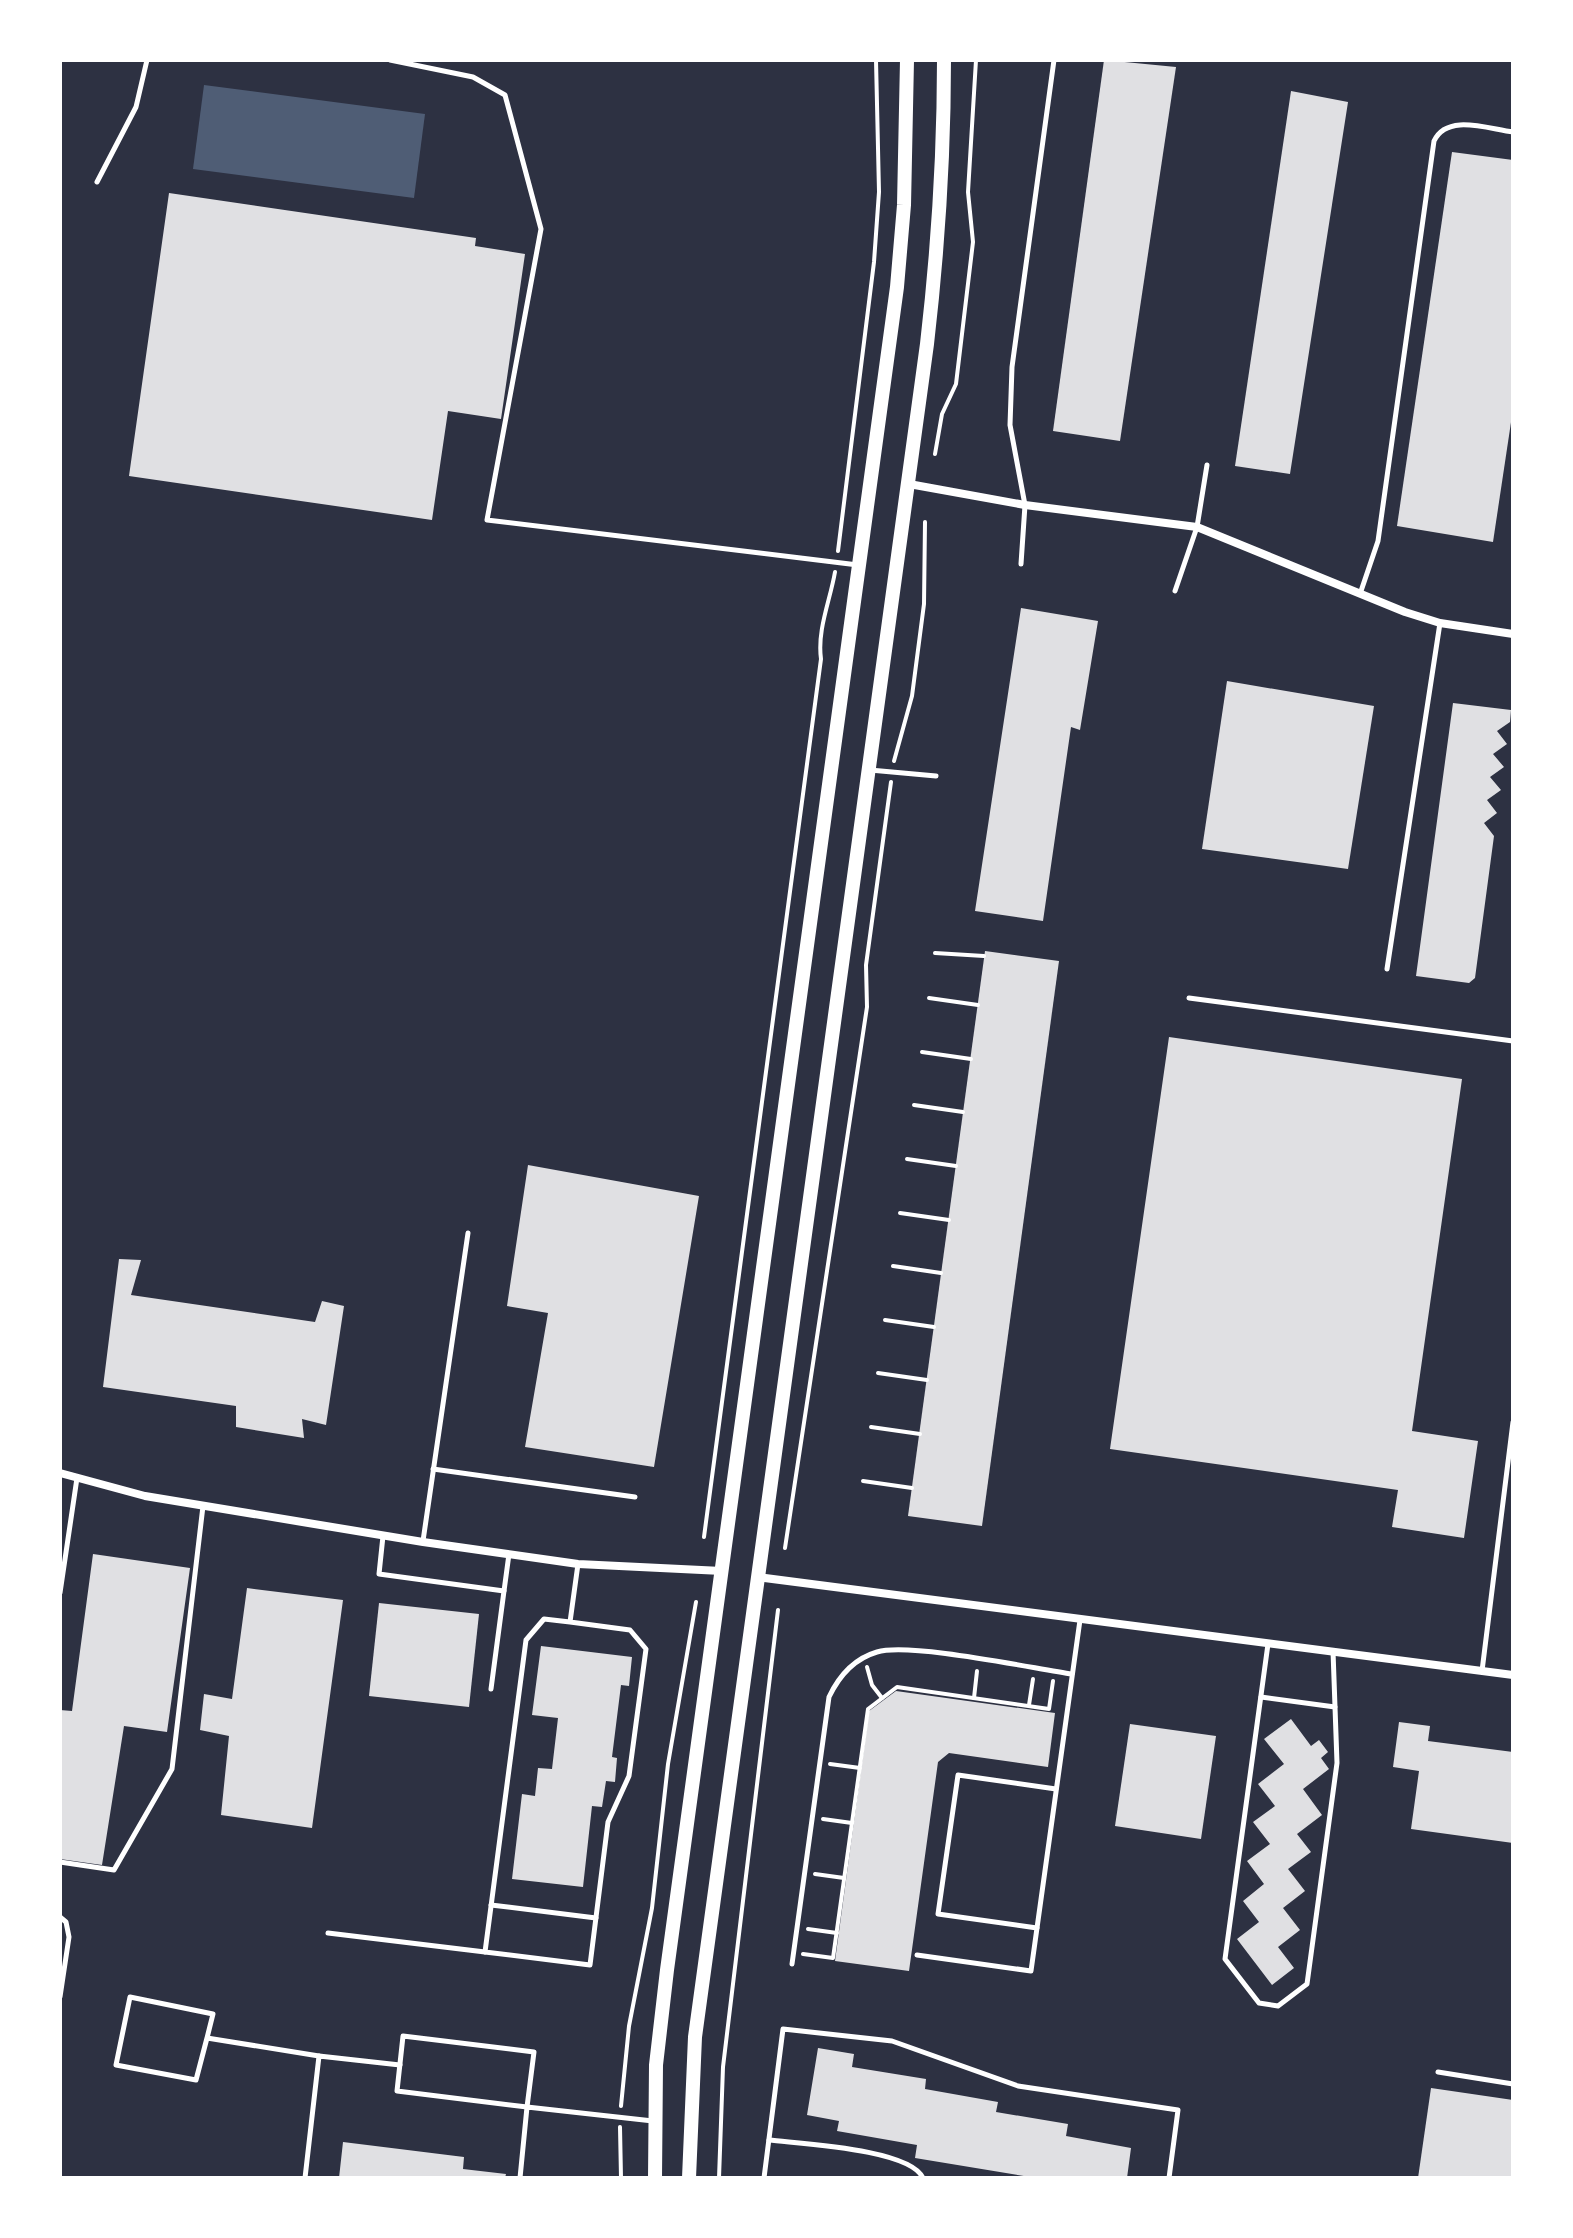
<svg xmlns="http://www.w3.org/2000/svg" width="1573" height="2238" font-family="'Source Sans 3',sans-serif">
<style>
.water{fill:#4f5d75}
.building{fill:#e0e0e3}
.lines{fill:none;stroke-linecap:round;stroke-linejoin:round}
.path{stroke:#fff;stroke-width:4}
.service{stroke:#fff;stroke-width:5}
.minor{stroke:#fff;stroke-width:8}
.secondary{stroke:#fff;stroke-width:14}
</style>
<rect width="100%" height="100%" fill="#2d3142"/>
<path class="water" d="M204,85L425,114L414,198L193,169Z"/>
<g class="building">
<path d="M1104,60L1176,67L1120,441L1053,431Z"/>
<path d="M1291,91L1348,102L1290,474L1235,466Z"/>
<path d="M1452,152L1513,160V409L1493,542L1397,526Z"/>
<path d="M169,193L476,238L475,246L525,254L501,419L448,411L432,520L129,476Z"/>
<path d="M1021,608L1098,621L1080,730L1071,727L1043,921L975,911Z"/>
<path d="M1227,681L1374,706L1348,869L1202,849Z"/>
<path d="M1453,703L1511,710L1510,722L1497,731L1507,744L1493,754L1504,767L1490,777L1501,790L1487,800L1497,813L1484,823L1494,836L1475,978L1469,983L1416,976Z"/>
<path d="M985,951L1059,961L982,1526L908,1516Z"/>
<path d="M1169,1037L1462,1079L1412,1431L1478,1441L1464,1538L1392,1527L1398,1490L1110,1449Z"/>
<path d="M528,1165L699,1196L654,1467L525,1447L548,1313L507,1306Z"/>
<path d="M119,1259L141,1260L131,1295L315,1322L322,1301L344,1306L326,1425L302,1419L304,1438L236,1427V1406L103,1387Z"/>
<path d="M93,1554L190,1568L167,1732L124,1726L102,1865L60,1859V1710L72,1711Z"/>
<path d="M247,1588L343,1600L312,1828L221,1815L229,1736L200,1730L204,1694L232,1699Z"/>
<path d="M379,1603L479,1614L469,1707L369,1696Z"/>
<path d="M541,1646L632,1657L629,1686L621,1685L612,1757L617,1758L615,1782L606,1781L602,1807L592,1806L583,1887L512,1879L522,1794L535,1796L538,1768L552,1769L558,1718L532,1715Z"/>
<path d="M896,1691L1055,1713L1048,1767L949,1753L938,1762L909,1971L835,1961L869,1711Z"/>
<path d="M1291,1719L1311,1746L1319,1740L1328,1752L1321,1758L1329,1769L1303,1789L1322,1815L1297,1834L1311,1852L1288,1869L1305,1891L1283,1908L1300,1930L1278,1947L1294,1968L1272,1985L1237,1939L1259,1922L1243,1901L1264,1884L1247,1861L1270,1844L1253,1822L1275,1806L1258,1784L1284,1764L1264,1739Z"/>
<path d="M1399,1722L1430,1726L1428,1741L1513,1752V1843L1411,1829L1419,1771L1393,1767Z"/>
<path d="M1130,1724L1216,1736L1201,1839L1115,1826Z"/>
<path d="M818,2048L854,2054L852,2067L926,2079L925,2089L998,2102L996,2112L1068,2124L1066,2136L1131,2148L1127,2178H1036L915,2158L917,2145L837,2131L839,2121L807,2115Z"/>
<path d="M1431,2088L1513,2100V2178H1418Z"/>
<path d="M343,2142L464,2157L463,2169L506,2174L505,2178H339Z"/>
</g>
<g class="lines">
<g class="path">
<path d="M935,454L942,414L956,384L973,242L968,192L976,60"/>
<path d="M838,551L874,262L879,192L876,60"/>
<path d="M894,761L912,696L924,604L925,522"/>
<path d="M935,953L984,956"/>
<path d="M929,998L978,1005"/>
<path d="M922,1052L971,1059"/>
<path d="M914,1105L963,1112"/>
<path d="M907,1159L956,1166"/>
<path d="M900,1213L949,1220"/>
<path d="M893,1266L941,1273"/>
<path d="M885,1320L934,1327"/>
<path d="M878,1373L927,1380"/>
<path d="M871,1427L920,1434"/>
<path d="M863,1481L912,1488"/>
<path d="M704,1537L821,659C817,630 830,601 835,572"/>
<path d="M785,1548L867,1007L866,965L891,782"/>
<path d="M867,1667L872,1685L882,1698"/>
<path d="M974,1698L977,1671"/>
<path d="M1029,1705L1033,1679"/>
<path d="M830,1764L860,1768"/>
<path d="M823,1819L852,1823"/>
<path d="M815,1874L844,1878"/>
<path d="M808,1929L837,1933"/>
<path d="M803,1954L833,1958L868,1709L897,1687L1049,1709L1053,1681"/>
<path d="M621,2106L629,2026L652,1908L668,1764L696,1602"/>
<path d="M620,2127L621,2178"/>
<path d="M719,2178L723,2067L778,1610"/>
</g>
<g class="service">
<path d="M390,60L473,77L505,95L541,229L487,520L858,565"/>
<path d="M97,182L136,107L147,60"/>
<path d="M1021,564L1025,505L1010,425L1012,367L1054,60"/>
<path d="M1175,591L1197,527L1207,465"/>
<path d="M1360,594L1378,541L1434,141C1447,113 1488,129 1513,132"/>
<path d="M870,770L936,776"/>
<path d="M1387,969L1440,623"/>
<path d="M1189,998L1513,1041"/>
<path d="M433,1469L635,1497"/>
<path d="M383,1536L379,1574L504,1591L509,1554"/>
<path d="M423,1541L468,1233"/>
<path d="M60,1593L77,1478"/>
<path d="M570,1622L544,1619L526,1640L485,1952L590,1965L608,1822L629,1776L646,1649L630,1630L570,1622L578,1564"/>
<path d="M1268,1644L1225,1959L1259,2003L1278,2006L1307,1984L1337,1763L1333,1651"/>
<path d="M1482,1671L1513,1422"/>
<path d="M491,1689L504,1591"/>
<path d="M1261,1697L1335,1707"/>
<path d="M60,1862L114,1870L172,1769L203,1506"/>
<path d="M491,1905L596,1918"/>
<path d="M60,1917L66,1922L69,1937L60,1997"/>
<path d="M1037,1928L938,1914L958,1775L1056,1789"/>
<path d="M328,1933L485,1952"/>
<path d="M917,1955L1031,1971L1080,1620"/>
<path d="M792,1964L829,1697C839,1676 853,1659 877,1652C909,1642 1031,1668 1072,1674"/>
<path d="M403,2036L534,2052L527,2107L397,2091Z"/>
<path d="M207,2038L196,2080L116,2065L130,1997L213,2014L207,2038L319,2056"/>
<path d="M1438,2072L1513,2084"/>
<path d="M769,2140C802,2144 910,2149 923,2178"/>
<path d="M305,2178L319,2056L400,2065"/>
<path d="M520,2178L527,2107L653,2121"/>
<path d="M764,2178L783,2029L892,2041L1018,2086L1178,2110L1169,2178"/>
</g>
<g class="minor">
<path d="M909,484L1025,505L1197,527L1405,612L1440,623L1513,634"/>
<path d="M60,1473L145,1496L423,1542L578,1564L722,1571"/>
<path d="M757,1577L1513,1675"/>
</g>
<g class="secondary">
<path d="M655,2178L656,2065L667,1970L897,287L904,205L907,60"/>
<path d="M689,2178L695,2037L927,344C938,249 944,156 944,60"/>
</g>
</g>
<rect width="1573" height="2238" fill="none" stroke="#ffffff" stroke-width="124"/>
</svg>
